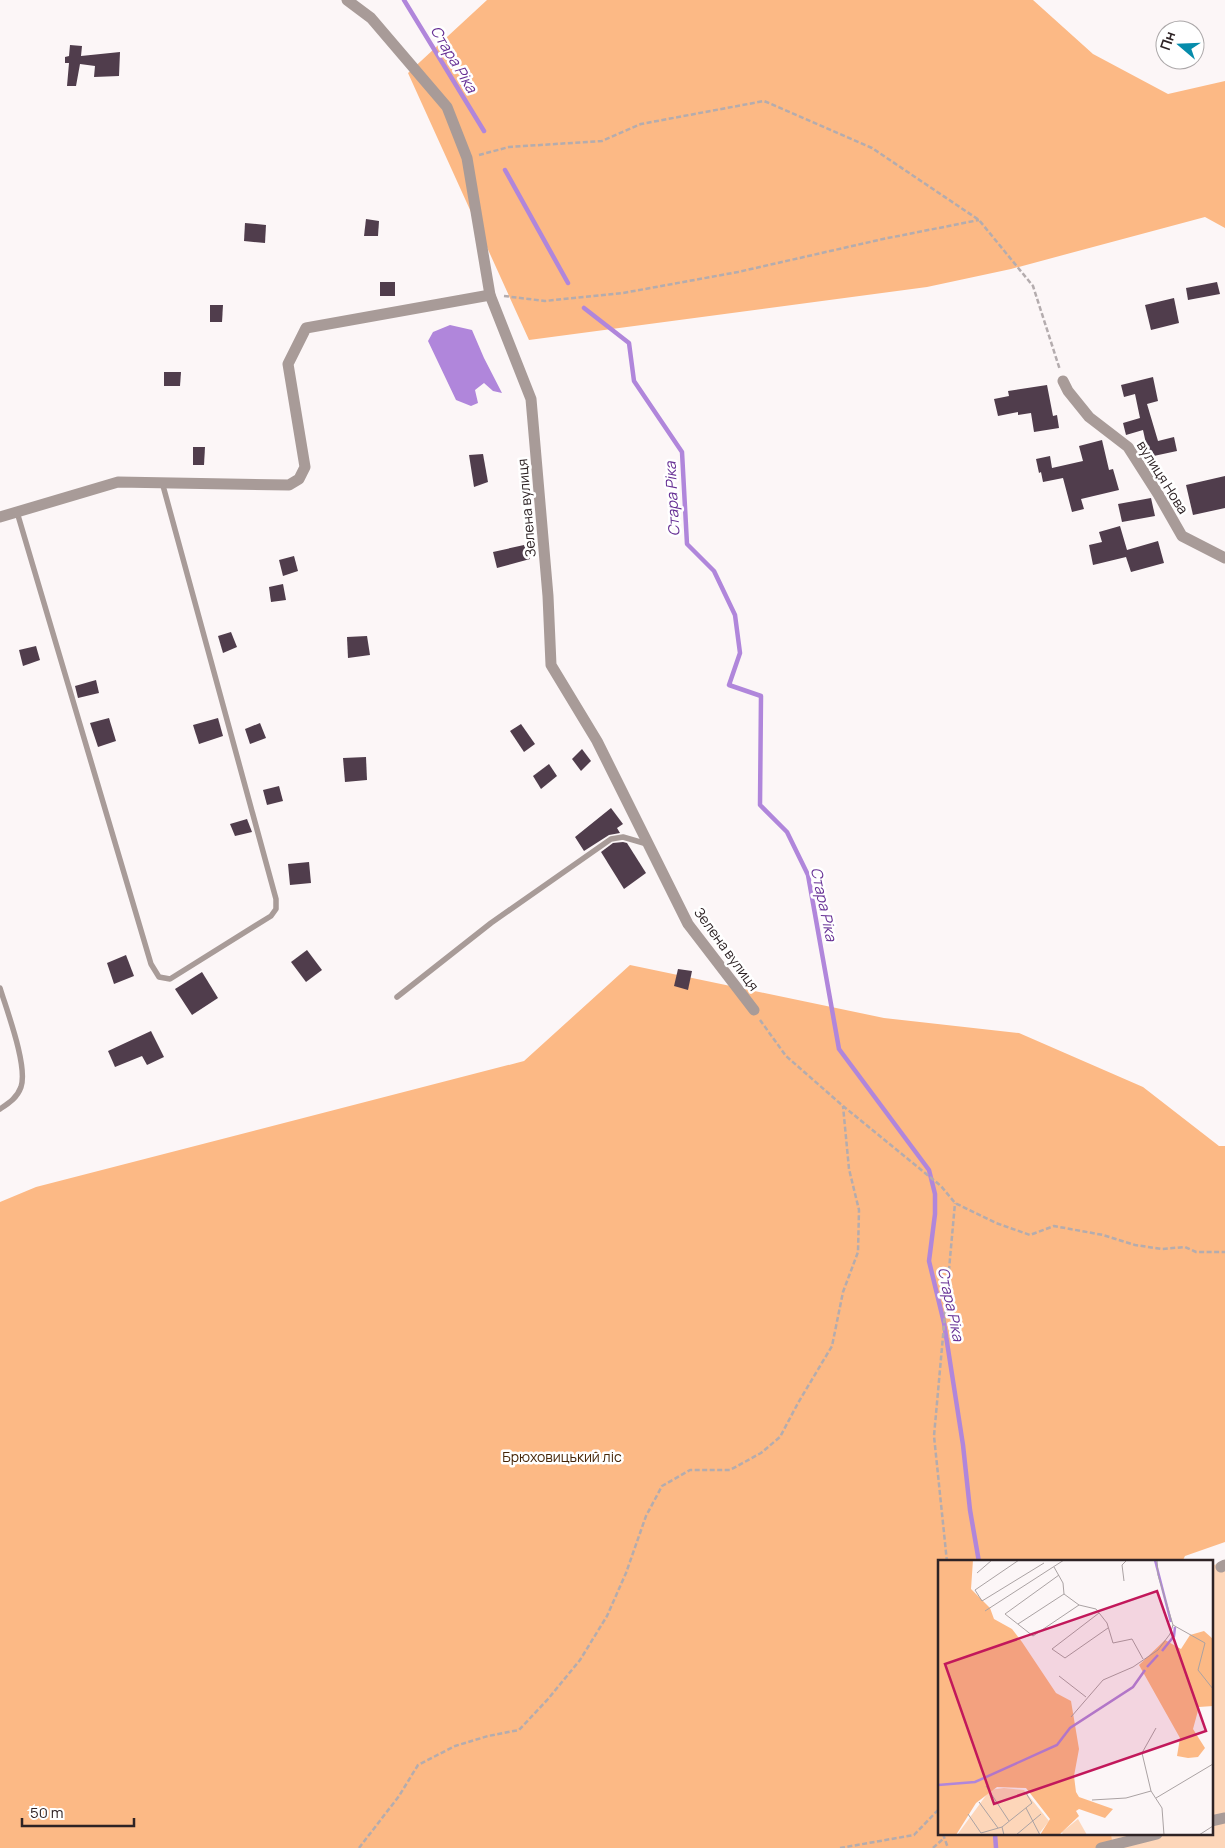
<svg xmlns="http://www.w3.org/2000/svg" width="1225" height="1848" font-family="Manrope,sans-serif">
<style>
.green{fill:#fdd6b9}
.forest{fill:#fcb985}
.water{fill:#b086db}
.lines{fill:none;stroke-linecap:round;stroke-linejoin:round}
.stream{stroke:#b086db;stroke-width:4.5}
.building{fill:#503d4c}
.path{stroke:#b4acae;stroke-width:2.5;stroke-dasharray:5 2.5;stroke-linecap:butt}
.service{stroke:#a89b98;stroke-width:5.5}
.minor{stroke:#a89b98;stroke-width:11}
.labels{text-anchor:middle;dominant-baseline:central;stroke-width:5;stroke-linejoin:round;paint-order:stroke}
.street-label{font-size:14px;fill:#2e2325;stroke:#fff}
.park-label{font-size:14px;fill:#452507;stroke:#fff}
.water-label{font-size:15px;font-style:italic;fill:#662f94;stroke:#fff}
.inset-river{fill:none;stroke:#b086db;stroke-width:2.5}
.inset-road{fill:none;stroke:#aaa2a3;stroke-width:1}
.view{fill:#c2185b;fill-opacity:0.15;stroke:#c2185b;stroke-width:2.5}
.inset-edge{fill:none;stroke:#2e2325;stroke-width:2.5}
</style>
<rect width="100%" height="100%" fill="#fcf6f7"/>
<path class="green" d="M1225,1561V1848H1112L1104,1834H1211V1566Z"/>
<g class="forest">
<path d="M487,0H1033L1093,54L1168,94L1225,81V228L1205,217L1011,269L927,287L529,340L408,73Z"/>
<path d="M630,965L884,1018L1019,1033L1143,1087L1219,1146H1225V1542L1185,1556L1182,1562H939V1834H1111L1113,1848H0V1202L36,1187L524,1061Z"/>
</g>
<path class="water" d="M450,325L472,330L484,358L502,393L493,391L484,383L475,390L478,403L471,406L456,400L428,341L433,332Z"/>
<g class="lines">
<g class="stream">
<path d="M404,0L484,131"/>
<path d="M505,170L568,283"/>
<path d="M584,308L629,343L634,381L682,452L687,544L714,571L735,615L740,653L729,685L761,696L760,805L787,832L808,875L839,1049L929,1170L935,1194V1214L929,1261L944,1323L963,1445L970,1510L979,1562"/>
<path d="M995,1834L996,1848"/>
</g>
</g>
<g class="building">
<path d="M70,45L82,46L81,56L120,52L119,76L94,77L95,66L80,64L76,86H67L69,63H65V57L69,56Z"/>
<path d="M366,219L379,221L378,236H364Z"/>
<path d="M245,223L266,225L265,243L244,241Z"/>
<rect x="380" y="282" width="15" height="14"/>
<path d="M1217,282L1220,294L1188,300L1186,288Z"/>
<path d="M1174,298L1179,323L1151,330L1145,305Z"/>
<path d="M210,305H223L222,322H210Z"/>
<path d="M164,372H181L180,386H164Z"/>
<path d="M1153,377L1158,401L1147,404L1158,441L1174,437L1177,451L1149,457L1143,430L1126,435L1123,423L1140,418L1135,394L1124,397L1121,385Z"/>
<path d="M1047,385L1053,416L1057,415L1059,428L1034,432L1031,413L1018,415V412L998,416L994,399L1009,396L1008,391Z"/>
<path d="M1102,440L1109,470L1113,469L1119,490L1081,499L1084,509L1072,512L1063,478L1043,482L1041,472L1039,473L1036,459L1050,456L1052,468L1083,461L1079,446Z"/>
<path d="M193,447H205L204,465H193Z"/>
<path d="M483,454L488,482L474,487L469,455Z"/>
<path d="M1225,476V508L1193,515L1186,485Z"/>
<path d="M1151,498L1155,516L1122,522L1118,504Z"/>
<path d="M1120,526L1127,550L1158,541L1164,563L1131,572L1126,557L1093,565L1089,545L1102,542L1099,532Z"/>
<path d="M524,545L530,559L497,568L493,552Z"/>
<path d="M294,556L298,571L283,576L279,560Z"/>
<path d="M283,584L286,600L271,602L269,587Z"/>
<path d="M231,632L237,647L223,653L218,636Z"/>
<path d="M367,636L370,655L348,658L347,637Z"/>
<path d="M36,646L40,660L23,666L19,650Z"/>
<path d="M96,680L99,693L78,698L75,686Z"/>
<path d="M109,718L116,741L98,747L90,723Z"/>
<path d="M218,718L223,736L199,744L193,725Z"/>
<path d="M260,723L266,738L250,744L245,729Z"/>
<path d="M521,724L535,744L524,752L510,731Z"/>
<path d="M582,749L591,761L581,771L572,759Z"/>
<path d="M366,757L367,780L345,782L343,758Z"/>
<path d="M549,764L557,776L541,789L533,776Z"/>
<path d="M279,786L283,801L267,805L263,790Z"/>
<path d="M611,808L623,824L617,828L620,833L609,835L584,851L575,837Z"/>
<path d="M247,819L252,832L235,836L230,824Z"/>
<path d="M623,842L627,843L646,873L624,889L601,852L613,843Z"/>
<path d="M309,862L311,883L290,885L288,864Z"/>
<path d="M307,950L322,970L306,982L291,962Z"/>
<path d="M126,955L134,976L114,984L107,963Z"/>
<path d="M678,969L692,971L688,990L674,986Z"/>
<path d="M202,972L218,998L192,1015L175,989Z"/>
<path d="M151,1031L164,1057L147,1065L142,1056L115,1067L108,1051Z"/>
</g>
<g class="lines">
<g class="path">
<path d="M479,155L509,147L602,141L641,124L764,101L872,148L979,220L1033,286L1060,370"/>
<path d="M504,296L545,301L623,293L738,272L883,239L979,220"/>
<path d="M760,1020L786,1056L843,1106L941,1186L955,1203L996,1223L1030,1235L1054,1226L1103,1235L1135,1245L1162,1249L1185,1247L1196,1252H1225"/>
<path d="M947,1562L934,1436L955,1203"/>
<path d="M939,1771V1814"/>
<path d="M943,1834L948,1848"/>
<path d="M359,1848L399,1796L418,1765L455,1746L488,1736L519,1730L548,1699L580,1660L607,1616L626,1573L646,1516L662,1486L690,1470H730L761,1453L780,1437L798,1403L832,1346L843,1292L858,1252L859,1210L849,1169L843,1106"/>
<path d="M840,1848L914,1835L938,1810"/>
<path d="M933,1848L944,1838"/>
</g>
<g class="service">
<path d="M17,512L151,964L159,977L170,979L271,916L276,909V899L162,482"/>
<path d="M0,988C7,1011 28,1066 21,1087C17,1098 9,1103 0,1109"/>
<path d="M397,997L491,923L611,839L623,837L647,844"/>
</g>
<g class="minor">
<path d="M347,0L371,18L447,107L467,158L490,295L531,399L548,596L551,665L597,741L688,924L754,1010"/>
<path d="M1063,381L1068,391L1089,417L1128,447L1158,494L1182,536L1225,558"/>
<path d="M0,517L118,482L289,485L299,479L305,467L288,364L306,328L490,295"/>
<path d="M1221,1567L1225,1565"/>
<path d="M1211,1821L1225,1818"/>
<path d="M1101,1848L1157,1834"/>
</g>
</g>
<g class="labels">
<g class="street-label">
<text transform="translate(1163 477) rotate(58)">вулиця Нова</text>
<text transform="translate(526 508) rotate(-95)">Зелена вулиця</text>
<text transform="translate(727 949) rotate(54)">Зелена вулиця</text>
</g>
<g class="park-label">
<text x="562" y="1456">Брюховицький ліс</text>
</g>
<g class="water-label">
<text transform="translate(454 59) rotate(59)">Стара Ріка</text>
<text transform="translate(672 499) rotate(-93)">Стара Ріка</text>
<text transform="translate(824 904) rotate(78)">Стара Ріка</text>
<text transform="translate(951 1304) rotate(78)">Стара Ріка</text>
</g>
</g>
<g transform="translate(938 1560)">
<rect width="275" height="275" fill="#fcf6f7"/>
<path d="M66,228L86,230L111,261L100,275H19L52,230ZM140,259L149,275H125L124,272Z" fill="#fdd6b9"/>
<path d="M0,0H35L33,29L52,48L56,59L74,69L84,82L118,133L133,141L141,189L136,216L138,232L141,237L175,249L167,258L141,249L138,251L141,256L121,275H102L112,259L88,228L59,227L38,243L18,275H0ZM266,71L275,79V146L261,147L255,169L267,188L260,197L250,198L239,196L242,178L201,105L227,80L243,89L252,75Z" fill="#fcb985"/>
<path class="inset-river" d="M217,0L233,62M224,91L236,76L237,67M209,107L220,95M0,225L37,222L119,185L132,168L195,127L207,110"/>
<path class="inset-road" d="M81,0L37,30L44,41L106,3M116,7L125,23L126,34L141,45L158,49L169,63L175,83L194,79L205,99M39,13L54,0M121,15L67,54L95,76L141,45M186,21L184,5L189,0M47,51L126,0M161,53L114,89L127,98L170,68M80,64L126,34M235,65L267,83L260,110L275,129M121,116L148,137M133,157L165,120L195,107L220,90L232,74L235,65L220,15L219,0M218,168L204,193L213,231L224,248L226,275M48,226L71,261M218,238L275,204M154,240L188,238L213,231M41,242L60,268M88,248L102,275M30,254L43,273L64,267M66,275L64,267L94,243L88,233M78,275L103,254M261,275L275,266"/>
<path class="view" d="M219,31L268,171L56,244L7,104Z"/>
<rect width="275" height="275" class="inset-edge"/>
</g>
<g transform="translate(1180 45) rotate(289)"><circle r="24" fill="#ffffff" stroke="#aba7a8"/>
<path d="M0-4L9 19L0 12L-9 19Z" fill="#068cab"/>
<text y="-8" font-size="14" font-weight="bold" text-anchor="middle" fill="#2e2325">Пн</text>
</g>
<path d="M22 1818v8h112v-8" fill="none" stroke="#2e2325" stroke-width="2.5"/>
<text x="30" y="1818" font-size="15" fill="#2e2325" stroke="#ffffff" stroke-width="4" paint-order="stroke">50 m</text>
</svg>
